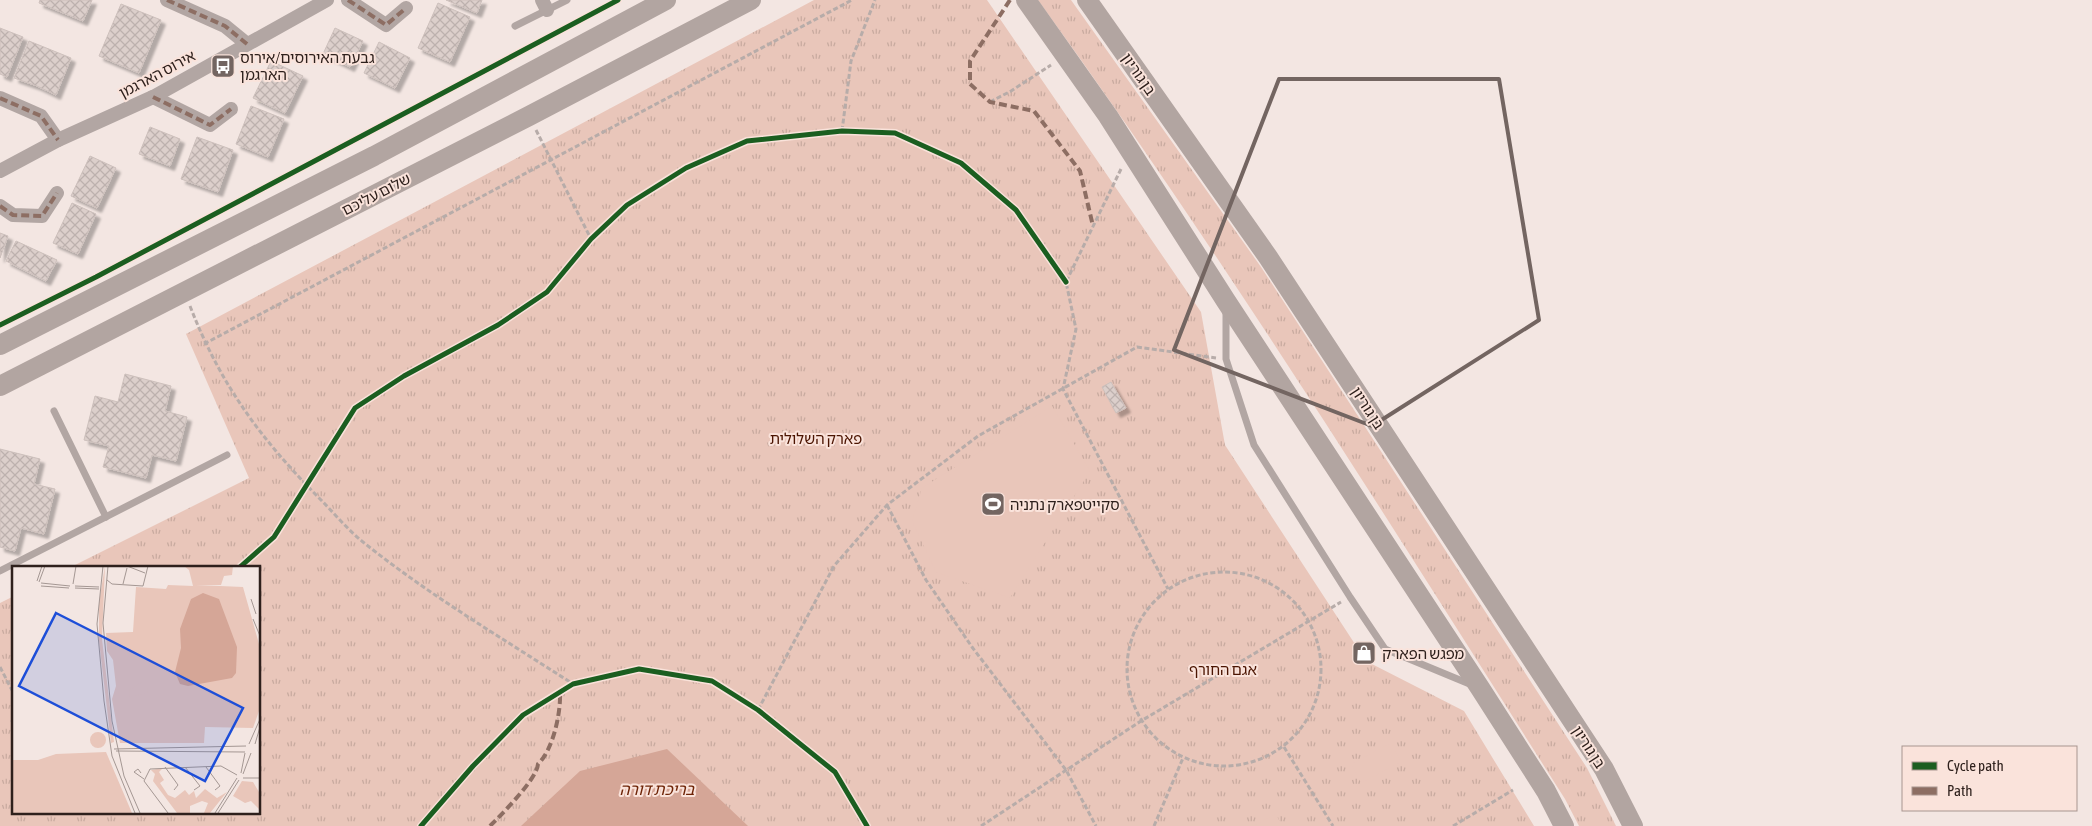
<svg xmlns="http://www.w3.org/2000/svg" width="2092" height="826" font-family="'Asap Condensed','Noto Sans Hebrew',sans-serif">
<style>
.grass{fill:url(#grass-tufts)}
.garden{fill:#e9c6ba}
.water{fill:#d5a697}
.building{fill:url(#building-cross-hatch);stroke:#cdc0bc;filter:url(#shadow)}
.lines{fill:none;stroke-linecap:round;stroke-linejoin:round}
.path{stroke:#b7aca9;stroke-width:3;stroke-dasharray:5 2.5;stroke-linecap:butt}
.lane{stroke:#b2a6a3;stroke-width:7}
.street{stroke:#b2a6a3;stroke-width:14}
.secondary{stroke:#b2a5a1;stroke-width:20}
.quiet{stroke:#8d6e63;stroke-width:4;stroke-dasharray:8 4;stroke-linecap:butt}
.cycleway-casing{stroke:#fae3db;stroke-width:8}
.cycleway{stroke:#1b5e20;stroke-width:5}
.marked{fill:none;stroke:#736561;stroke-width:4;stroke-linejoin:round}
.labels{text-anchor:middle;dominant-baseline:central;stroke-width:4;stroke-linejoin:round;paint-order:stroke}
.poi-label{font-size:15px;fill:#2e201c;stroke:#fae3db;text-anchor:start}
.street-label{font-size:15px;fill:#2e201c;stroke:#fae3db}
.park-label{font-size:15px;fill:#4b1401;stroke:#fae3db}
.water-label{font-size:16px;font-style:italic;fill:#6e2407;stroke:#fae3db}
.inset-road{fill:none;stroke:#a49793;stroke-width:1}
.view{fill:#1d4ed8;fill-opacity:0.15;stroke:#1d4ed8;stroke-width:2.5}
.inset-edge{fill:none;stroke:#2e201c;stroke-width:2.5}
</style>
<defs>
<pattern id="grass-tufts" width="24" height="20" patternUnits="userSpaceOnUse" patternTransform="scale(1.25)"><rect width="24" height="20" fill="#e9c6ba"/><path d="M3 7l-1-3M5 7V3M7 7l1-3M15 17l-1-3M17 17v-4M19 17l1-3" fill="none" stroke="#c8aa9f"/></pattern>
<pattern id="building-cross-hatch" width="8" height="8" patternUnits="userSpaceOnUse" patternTransform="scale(1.25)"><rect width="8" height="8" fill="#dccfcb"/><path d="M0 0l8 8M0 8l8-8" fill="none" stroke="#bdb1ae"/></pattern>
<filter id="shadow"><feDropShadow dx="4.5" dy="4.5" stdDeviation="1" flood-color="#0004"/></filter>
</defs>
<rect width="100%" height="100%" fill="#f3e6e2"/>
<g class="grass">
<path d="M814,0H987L1201,312L1225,445L1366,661L1464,711L1534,826H0V603L14,596V812H259V567H71L249,478L186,334Z"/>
<path d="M1038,0H1071L1261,267L1587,768L1616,826H1579L1565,799C1394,530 1225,258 1038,0Z"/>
</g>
<g class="garden">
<path d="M1052,406L1090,471L1010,598L936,572L912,521L922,488Z"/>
<path d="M1391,743L1401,762L1361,783L1351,764Z"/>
<path d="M1276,814L1282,826H1253Z"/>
</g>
<path class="water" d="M667,749L748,826H521L580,771Z"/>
<g class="building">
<path d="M40,0H92L83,21L39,3Z"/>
<path d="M446,0H482L477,13Z"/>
<path d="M438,3L470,17L450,62L418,48Z"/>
<path d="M121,4L161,20L139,73L99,56Z"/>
<path d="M0,28L23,37L7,77L0,74Z"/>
<path d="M335,28L363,41L350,67L323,54Z"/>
<path d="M29,41L71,58L56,95L37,86L14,78Z"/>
<path d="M379,42L410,58L395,88L364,73Z"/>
<path d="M271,61L303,76L285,113L253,98Z"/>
<path d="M251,106L284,119L268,157L236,144Z"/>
<path d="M150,127L180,139L170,166L139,154Z"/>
<path d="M197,137L233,150L218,192L181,179Z"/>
<path d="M90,156L116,168L97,208L71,196Z"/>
<path d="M72,203L96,214L78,254L53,243Z"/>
<path d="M0,233L8,236L0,258Z"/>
<path d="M16,241L57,260L46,281L6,261Z"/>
<path d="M125,374L171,386L165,411L187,417L176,461L152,455L146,478L103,467L109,446L84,440L95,396L118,402Z"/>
<path d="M1111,382L1126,408L1116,413L1102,387Z"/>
<path d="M0,449L40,459L34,484L55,489L44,534L21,528L15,551L0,547Z"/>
</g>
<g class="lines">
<g class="path">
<path d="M990,102L1011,91L1051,65"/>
<path d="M536,130L591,239"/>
<path d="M842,131L851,61L875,0"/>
<path d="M1121,169L1066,282L1076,329L1063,389L1168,589"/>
<path d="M190,306C221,386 261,439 320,499C334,513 348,530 363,542C429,595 502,638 573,684"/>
<path d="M204,344L852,0"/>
<path d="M887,505L926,580L972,647L1066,770L1096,826"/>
<circle cx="1224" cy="669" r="97"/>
<path d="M0,667L14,694"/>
<path d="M758,710L834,566L887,505L978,436L1137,347L1216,358"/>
<path d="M14,720L12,721L14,724"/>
<path d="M1284,747L1333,826"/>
<path d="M981,826L1141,721L1341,602"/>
<path d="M1154,826L1183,758"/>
<path d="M1453,826L1513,790"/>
</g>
<g class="lane">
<path d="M515,26L567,0"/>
<path d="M1226,312V359L1254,445L1350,597L1385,649L1472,685"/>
<path d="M54,411L106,517"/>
<path d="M0,571L227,455"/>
</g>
<g class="street">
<path d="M167,0L225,26L247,44"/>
<path d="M348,0L386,25L406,8"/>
<path d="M542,0L547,10"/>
<path d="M153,97L210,125L231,109"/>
<path d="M0,98L41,116L58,140"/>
<path d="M0,171L58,140L153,97L327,0"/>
<path d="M0,206L13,215L42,216L57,193"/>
</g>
<g class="secondary">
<path d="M1026,0L1108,116L1226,301L1480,688L1546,791L1564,826"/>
<path d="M1087,0L1268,257L1604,769L1633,826"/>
<path d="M0,345L374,156L666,0"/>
<path d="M0,386L529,116L751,0"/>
</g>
<g class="quiet">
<path d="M167,0L225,26L247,44"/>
<path d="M348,0L386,25L406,8"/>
<path d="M1010,0L970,61V84L990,102L1034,111L1080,171L1093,226"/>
<path d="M153,97L210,125L231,109"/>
<path d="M0,98L41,116L58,140"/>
<path d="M0,206L13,215L42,216L57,193"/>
<path d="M490,826C502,814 537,779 538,764C553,750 561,713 560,692"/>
</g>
<g class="cycleway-casing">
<g id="cycleway">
<path d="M0,325L96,277L618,0"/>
<path d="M240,567L274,537L355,408L404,376L498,325L547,292L591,239L627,205L686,168L747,141L842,131L895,133L961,163L1016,210L1066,282"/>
<path d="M421,826L473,766L523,715L573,684L639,669L712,681L758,710L835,772L867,826"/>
</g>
</g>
<use href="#cycleway" class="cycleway"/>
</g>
<path class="marked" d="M1279,79H1499L1539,320L1372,426L1174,350Z"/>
<defs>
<g id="bus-square" transform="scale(1.25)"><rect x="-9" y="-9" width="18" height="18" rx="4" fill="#736561" stroke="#fae3db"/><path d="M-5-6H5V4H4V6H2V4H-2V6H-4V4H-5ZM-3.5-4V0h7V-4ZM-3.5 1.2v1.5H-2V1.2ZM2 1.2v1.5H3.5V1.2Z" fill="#fff"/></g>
<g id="stadium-square" transform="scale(1.25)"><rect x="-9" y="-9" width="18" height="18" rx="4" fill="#736561" stroke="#fae3db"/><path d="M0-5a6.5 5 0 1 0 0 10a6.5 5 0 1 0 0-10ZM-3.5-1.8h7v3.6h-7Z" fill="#fff"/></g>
<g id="shop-square" transform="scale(1.25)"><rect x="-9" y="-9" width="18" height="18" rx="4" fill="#736561" stroke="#fae3db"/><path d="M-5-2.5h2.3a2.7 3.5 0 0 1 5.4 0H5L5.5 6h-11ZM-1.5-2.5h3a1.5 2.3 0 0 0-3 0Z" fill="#fff"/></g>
</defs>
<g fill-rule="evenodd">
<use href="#bus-square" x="223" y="66"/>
<use href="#stadium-square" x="993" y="504"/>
<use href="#shop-square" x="1364" y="653"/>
</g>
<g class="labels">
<g class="poi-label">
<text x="240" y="57">גבעת האירוסים/אירוס<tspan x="240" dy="17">הארגמן</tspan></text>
<text x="1010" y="504">סקייטפארק נתניה</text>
<text x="1382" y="653">מפגש הפארק</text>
</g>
<g class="street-label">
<text transform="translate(157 74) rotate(-28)">אירוס הארגמן</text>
<text transform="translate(1139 74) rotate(55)">בן גוריון</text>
<text transform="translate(376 194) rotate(-27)">שלום עליכם</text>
<text transform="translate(1368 408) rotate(57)">בן גוריון</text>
<text transform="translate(1589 747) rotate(57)">בן גוריון</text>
</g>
<g class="park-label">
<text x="816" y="438">פארק השלולית</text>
<text x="1223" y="669">אגם החורף</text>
</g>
<g class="water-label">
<text x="657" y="789">בריכת דורה</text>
</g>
</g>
<g transform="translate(12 566)">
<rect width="248" height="248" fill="#f3e6e2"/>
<path d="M93,0L90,73L102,176L99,177L87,75V36ZM172,0H221L220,9L212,10L209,19H184L231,21L247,78V145L241,162L193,161L192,177H108L100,133L104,120L101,94L95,85L94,67L121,66L124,21L154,23L156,19L181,20L177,4ZM78 174a8 8 0 1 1 16 0a8 8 0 1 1-16 0ZM94,186L120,247H0V194H26L44,188ZM151,202L147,206L152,214L148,217L156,229L163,232L173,224L177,229L182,225L184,232L193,223L205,232L215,226L198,247H192L196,237L190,235L178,240V247H165L141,215L143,208L139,204ZM230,215L241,216L247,226V243L239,235L233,237L221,230Z" fill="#e9c6ba"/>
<path d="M130,116L136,122L135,127L118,131L117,124ZM239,130L247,131L243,153L233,139Z" fill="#e9c6ba"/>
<path d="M191,27L207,33L225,81L224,107L220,112L176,120L168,118L163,106L169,82L168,63L179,33Z" fill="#d5a697"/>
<path class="inset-road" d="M91,0L85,58L92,135L100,190L123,247M96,0L91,57L100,155L112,210L128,247M115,0L133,7M95,14L100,18L131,20L136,0M25,15L30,0M27,16L33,0M29,17L58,20M61,18L64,0M111,18L115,2M29,20L57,22M63,20L87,21M63,22L87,23M239,33L244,48M241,53L248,70M237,178L248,153M243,178L248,161M102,183L234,180M104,185L233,186M153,201L166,219L162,224M173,201L188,220L182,224M194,201L208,220L203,224M129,207L126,203L122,206L132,213M229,207L233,187M231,208L239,187M231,212H248M156,247L132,215L138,203L209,200L225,209M203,247L225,212M206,247L227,214"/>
<path class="view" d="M44,47L231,142L193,215L7,120Z"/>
<rect width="248" height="248" class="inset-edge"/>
</g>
<rect x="1902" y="746" width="175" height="65" fill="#fae3db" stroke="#a8958f"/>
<rect x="1912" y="762" width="25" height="8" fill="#1b5e20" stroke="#a8958f"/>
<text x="1947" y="771" font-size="15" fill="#2e201c">Cycle path</text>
<rect x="1912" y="787" width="25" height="8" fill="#8d6e63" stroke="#a8958f"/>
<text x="1947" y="796" font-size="15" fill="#2e201c">Path</text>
</svg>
